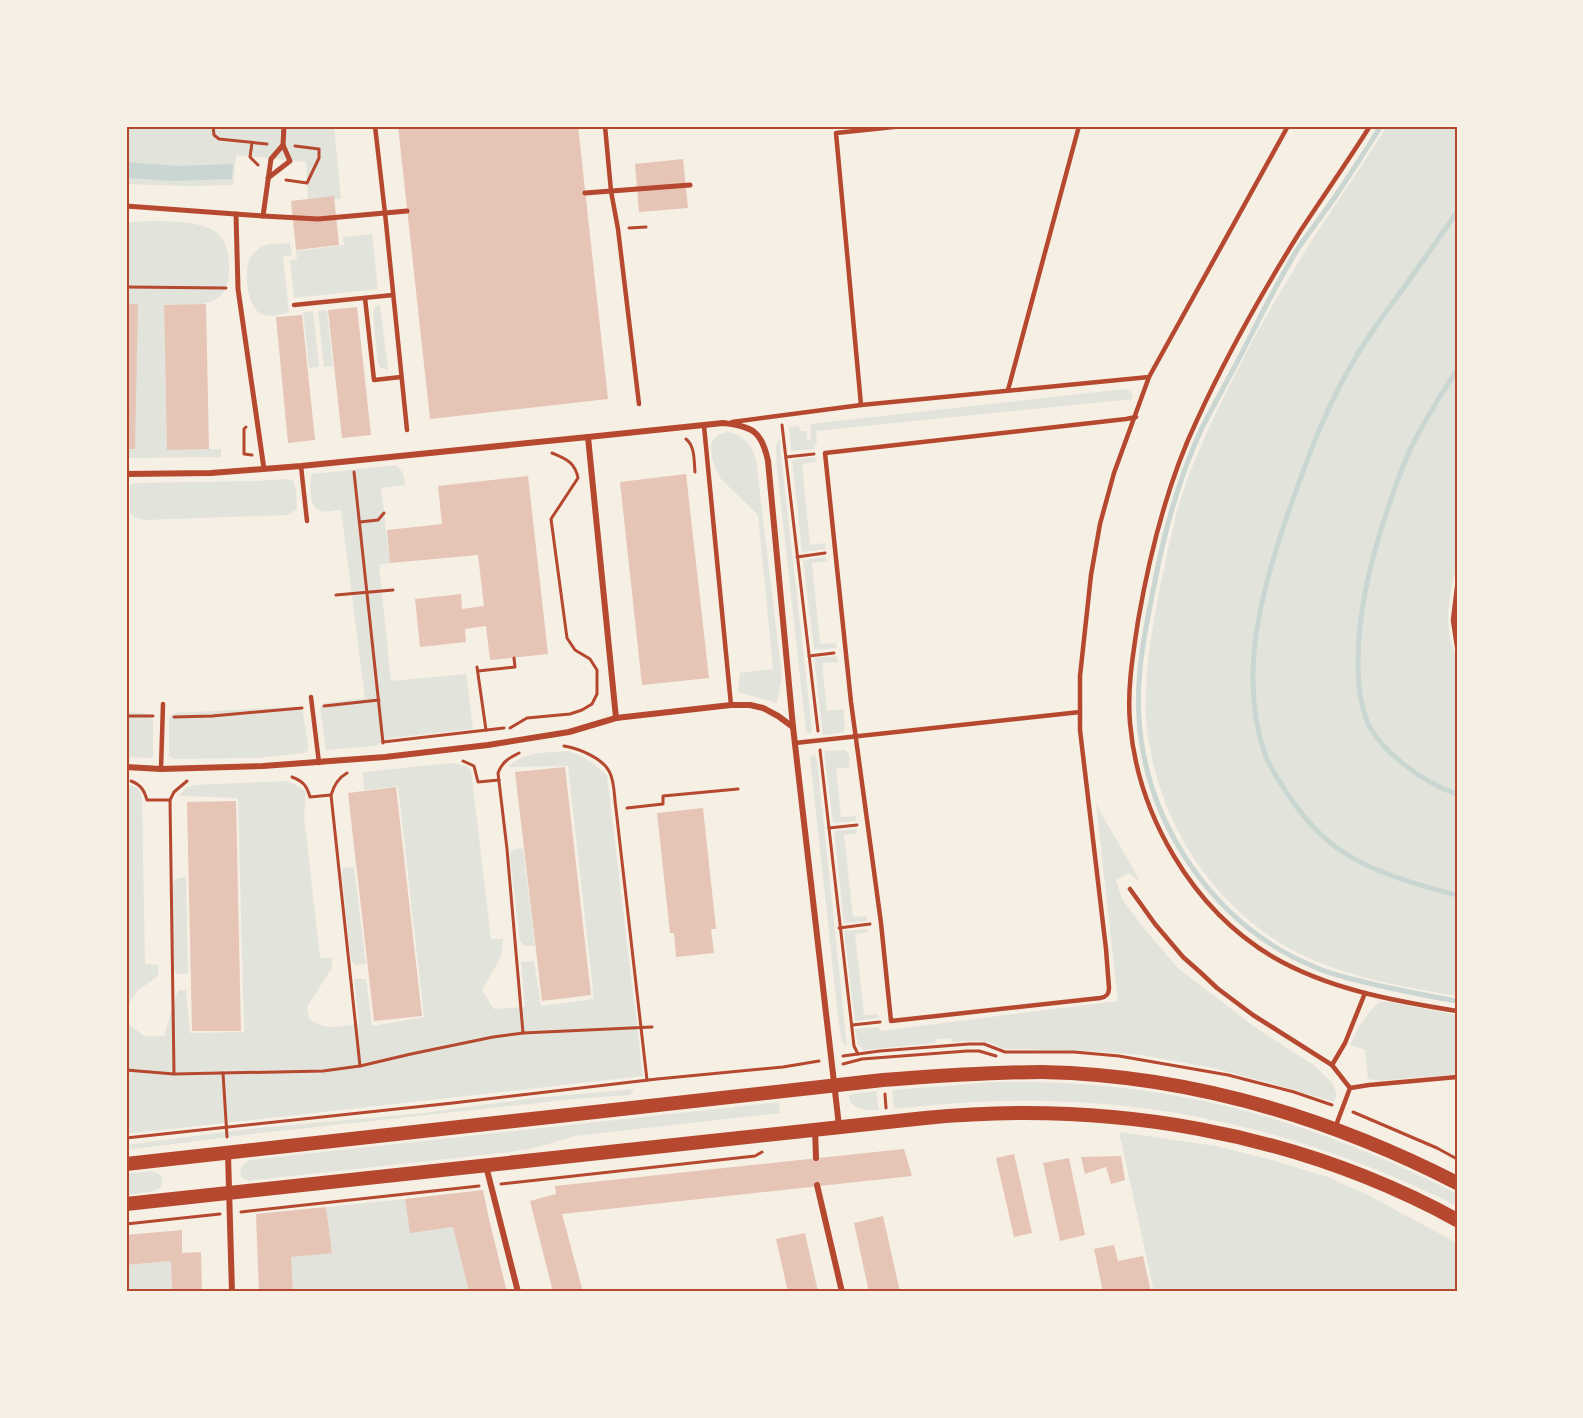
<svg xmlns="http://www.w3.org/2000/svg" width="1583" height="1418" font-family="Mulish,sans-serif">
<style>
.green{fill:#e2e4dc}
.water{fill:#c9d6d2}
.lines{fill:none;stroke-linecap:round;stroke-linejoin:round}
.stream{stroke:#c9d6d2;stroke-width:5}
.building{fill:#e6c5b7}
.path{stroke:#b5482f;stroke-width:3}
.service{stroke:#b5482f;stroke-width:4.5}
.pedestrian{stroke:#b5482f;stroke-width:5}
.minor{stroke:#b5482f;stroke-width:6}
.primary{stroke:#b5482f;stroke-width:14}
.neatline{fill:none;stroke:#b5482f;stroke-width:2}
</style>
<rect width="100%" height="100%" fill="#f6efe4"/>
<g class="green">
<path d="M126,126H334L341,199L308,202L306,162L236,155L233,185L189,186L126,184Z"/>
<path d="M1387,126H1457V564C1450,594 1441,627 1457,656V996C1398,986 1328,974 1277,941C1210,898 1163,825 1150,747C1148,738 1146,728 1146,719C1144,676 1151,634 1159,592C1166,560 1172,526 1182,495C1197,449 1220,405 1241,363C1258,330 1277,297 1296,266C1325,218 1358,173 1387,126Z"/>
<path d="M159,221C207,223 235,225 228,282C220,312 187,303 164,305L167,449H221V457L126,458V449H135L126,304V222Z"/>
<path d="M372,234L378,289L294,298L290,260L297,259L296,251L344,245L343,237Z"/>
<path d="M290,243L292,255L283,257L289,313C280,314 269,318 261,314C247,306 244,274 249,261C251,256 255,252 258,249C267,242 280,244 290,243Z"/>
<path d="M380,304L388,370L381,368L378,364L373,312L375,307Z"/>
<path d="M327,310L333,366L324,367L318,311Z"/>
<path d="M313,311L319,367L309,368L303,312Z"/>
<path d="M1125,389C1131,391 1133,393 1133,399L816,431L817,444L814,445L815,449L791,451L789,427L799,426L800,431H806L807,440L811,439L810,424Z"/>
<path d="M728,432C743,435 753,445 756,460L782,677L777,703L738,692L740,673L773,669L758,515L721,479L716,470L712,458L711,444L714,439L718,435Z"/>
<path d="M779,437L812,730L810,734L806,731L777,468L776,447Z"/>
<path d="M815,457L816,462L802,464L810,545L825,543V549L802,552L792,460Z"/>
<path d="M396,465L403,473L405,485L381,488L390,563L379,565L391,681L466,674L473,729L390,738L375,746L326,750L320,707L325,703L365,698L341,510C335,510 327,513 321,511C309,509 309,483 312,474Z"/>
<path d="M286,479L293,480L296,490L297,509L288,515L145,520L135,518L130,512V485L135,483L256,481Z"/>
<path d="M826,557L827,561L812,563L820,644L836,643L837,648L814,650L803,560Z"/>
<path d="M837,656L838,662L822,663L827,711L843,709L845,727L844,731L840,733L823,735L814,658Z"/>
<path d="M292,707L301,710L303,713L308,745V750L304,753L258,758L174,759L169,756V719L172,715L175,713Z"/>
<path d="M126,712L143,713L153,720V756L150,758L126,757Z"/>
<path d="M843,750H846L849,755L850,767L836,769L841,817L856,816V821L833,823L824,751Z"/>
<path d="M568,751C585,757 595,763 607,776L643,1076L126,1134V1013L129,1024L144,1036H164L178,990H186L190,1033L244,1032L238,798L179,796L186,788L194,785L288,781L301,788L306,792L304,816L320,958H332V968L307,1007L309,1019C326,1031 340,1026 359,1024L354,979H366L372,1026L424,1017L398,786L364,790L363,772L452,763L466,766L471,770L491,939H503L501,957L482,990L494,1009L525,1007L521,962L534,961L541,1006L594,999L568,766L508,767C525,751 546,753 568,751Z"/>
<path d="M814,754L817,759L847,1047L842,1041L839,1025L810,758Z"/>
<path d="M126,784L138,788L142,798L145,964L158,965V976L137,991L126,1009Z"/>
<path d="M1096,804L1139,879L1137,880L1129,873L1116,880L1122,899L1146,931L1178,968L1256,1028L1315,1066L1333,1084L1336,1092V1097L1334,1102L1270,1083L1213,1068L1141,1055L1089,1051L1005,1049L990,1043L976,1041L952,1042L951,1038L936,1039L935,1043L863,1050L858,1044L855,1029L879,1027L880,1031L1118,1001Z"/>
<path d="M857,829V833L844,835L853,917L867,916V921L844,923L834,831Z"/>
<path d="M523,848L535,946H524L520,941L510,857L512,850Z"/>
<path d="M354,867L366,964L355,965L351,959L342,876L343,868Z"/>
<path d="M186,877L188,974H178L173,969V882L178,878Z"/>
<path d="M868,929V932L855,934L864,1015L878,1014L879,1018L855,1021L844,931Z"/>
<path d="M1380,1002H1390L1457,1015V1074L1380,1081L1368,1079L1365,1050L1350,1045C1358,1028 1365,1014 1380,1002Z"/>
<path d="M996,1082C1163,1079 1308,1117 1457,1194V1206C1326,1141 1185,1102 1039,1101C990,1100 942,1104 894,1109L892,1090Z"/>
<path d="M634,1089L630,1095L575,1099L252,1134L126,1150V1145L248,1129L423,1113L535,1098Z"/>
<path d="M876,1091L879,1110C867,1111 856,1110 849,1100V1095L852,1094Z"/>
<path d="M779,1102L780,1113L575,1136L538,1147L510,1152L248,1181L243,1178L240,1174L242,1166L249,1160Z"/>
<path d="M1119,1132L1216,1146L1272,1160L1328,1177L1370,1196L1457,1243V1292H1154Z"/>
<path d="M151,1171L159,1174L162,1178C163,1184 160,1189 155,1191L126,1195V1174Z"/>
<path d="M405,1199L453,1227L469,1292H293L291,1257L332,1252L326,1207Z"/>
<path d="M171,1261L172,1292H126V1265Z"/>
</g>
<path class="water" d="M126,162L178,166L233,164L232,179L172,181L126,178Z"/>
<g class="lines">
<g class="stream">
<path d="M1381,126C1366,150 1351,173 1335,197C1323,214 1311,230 1299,247C1280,277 1264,309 1248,341C1233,371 1216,400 1201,430C1178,480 1164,532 1154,586C1145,630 1136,674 1139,719C1146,824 1213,923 1310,965C1334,976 1360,981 1385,987C1409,992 1433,997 1457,1001"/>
<path d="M1457,212C1440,237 1422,262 1405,286C1385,313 1365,340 1349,369C1322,416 1304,468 1286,519C1261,593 1238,677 1265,754C1270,768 1279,781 1287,793C1302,816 1320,837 1343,852C1377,874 1418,885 1457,895"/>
<path d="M1457,370C1442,393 1427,416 1415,440C1403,462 1396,485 1388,508C1371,559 1358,609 1358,663C1358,683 1360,703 1367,721C1380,752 1426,784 1457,794"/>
</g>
</g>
<g class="building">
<path d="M398,126H578L608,399L430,419Z"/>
<path d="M683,159L688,208L639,212L635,164Z"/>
<path d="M334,196L339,245L296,250L291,201Z"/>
<path d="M126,304H138L135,449H126Z"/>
<path d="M206,304L209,449L167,450L164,305Z"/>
<path d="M357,307L371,435L342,438L328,310Z"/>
<path d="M302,315L315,440L288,443L276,317Z"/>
<path d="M686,474L709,678L642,685L620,482Z"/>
<path d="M528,476L548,654L490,660L486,626L465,629L466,642L420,647L415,599L461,594L462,609L484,606L478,555L390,563L387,530L442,524L438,486Z"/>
<path d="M565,767L591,995L542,1001L515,772Z"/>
<path d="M396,787L422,1016L374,1021L348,793Z"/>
<path d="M236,801L241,1031H192L187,802Z"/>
<path d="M703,808L716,929H711L714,953L676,957L674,933H670L657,813Z"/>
<path d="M904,1149L912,1176L562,1214L583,1292H553L530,1201L556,1194L555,1186Z"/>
<path d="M1014,1154L1032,1233L1014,1237L996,1158Z"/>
<path d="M1121,1156L1125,1180L1111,1184L1106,1167L1085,1174L1081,1157Z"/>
<path d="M1069,1158L1085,1235L1060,1241L1043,1163Z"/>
<path d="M483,1190L489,1219L507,1292H469L453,1227L410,1233L405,1199Z"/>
<path d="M326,1207L332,1253L291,1257L293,1292H259L256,1214Z"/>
<path d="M883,1216L900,1292H869L854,1223Z"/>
<path d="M182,1230V1253L201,1252L202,1292H172L171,1261L126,1265V1235Z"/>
<path d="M805,1233L818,1292H788L776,1239Z"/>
<path d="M1114,1245L1118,1261L1143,1256L1151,1292H1103L1094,1249Z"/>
</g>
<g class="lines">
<g class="path">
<path d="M213,126L214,135L219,139L267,144"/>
<path d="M252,143L250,157L258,165"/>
<path d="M286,180L307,183L319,158V149L295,146"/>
<path d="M629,228L646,227"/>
<path d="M126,287L226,288"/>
<path d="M782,425L818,731"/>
<path d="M246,427L244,429V454L252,455"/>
<path d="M686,439C695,446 694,461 695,472"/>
<path d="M786,457L814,454"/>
<path d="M354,472L383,743"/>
<path d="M360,522L378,520L384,513"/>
<path d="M797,557L825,553"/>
<path d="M336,595L393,590"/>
<path d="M809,656L834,653"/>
<path d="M477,667L486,730"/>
<path d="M478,671L515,667L514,658"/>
<path d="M324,706L379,700"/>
<path d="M126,716H153"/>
<path d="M174,717L212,716L302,708"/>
<path d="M510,728L527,718L570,714L582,710L592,704L597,694V670L590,659L575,650L567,638L551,519L578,478C575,462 566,459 552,453"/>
<path d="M383,742L504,728"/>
<path d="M564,746C578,748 602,758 609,771C615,781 614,797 616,809L647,1080"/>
<path d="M820,750L854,1046L858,1054"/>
<path d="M519,753C509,758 502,762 498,773L507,849L523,1033"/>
<path d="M463,761L474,766L478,782L499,780"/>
<path d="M347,773C338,778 334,785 331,795L360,1066"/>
<path d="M292,777C303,781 307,786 310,797L331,795"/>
<path d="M131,781C141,785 144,790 147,800H170"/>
<path d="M627,808L663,804V796L738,789"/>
<path d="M829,828L857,825"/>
<path d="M839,928L870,924"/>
<path d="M852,1025L880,1022"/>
<path d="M843,1056L880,1051L969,1044H984L1005,1052H1074L1119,1056L1228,1075L1294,1092L1332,1105"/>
<path d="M843,1064L862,1059L967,1051H979L996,1056"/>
<path d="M126,1070L174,1074L323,1071L360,1066L411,1054L493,1037L523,1033L652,1027"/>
<path d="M174,1073L170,800L174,792L187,781"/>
<path d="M223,1073L227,1137"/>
<path d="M885,1094L886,1108"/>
<path d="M1353,1112L1437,1148L1457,1159"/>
<path d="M126,1138L453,1103L657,1079L783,1067L819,1061"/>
<path d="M501,1184L755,1156L762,1152"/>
<path d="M241,1212L479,1186"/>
<path d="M126,1224L220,1214"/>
</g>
<g class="service">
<path d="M375,126L385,213L407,430"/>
<path d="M605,126L611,191L618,229L639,404"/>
<path d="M1370,126C1348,161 1324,195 1301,230C1263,291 1227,354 1197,420C1167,483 1150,552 1138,621C1133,655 1127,688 1130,723C1138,815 1192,909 1273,957C1328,989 1394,1001 1457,1011"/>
<path d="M605,127L614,126"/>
<path d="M365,298L374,380L401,377"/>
<path d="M294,305L393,295"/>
<path d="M1008,390L1079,126"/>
<path d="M861,405L836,133L903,126"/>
<path d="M1136,417L1126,419L825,453L851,702L881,923L891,1021L1100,998C1107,997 1109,994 1109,988L1106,949L1080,730V676L1091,575L1100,524L1114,473L1149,377"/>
<path d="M732,422L861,405L1149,377L1288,126"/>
<path d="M704,426L731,705"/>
<path d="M301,466L307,521"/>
<path d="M1457,587L1453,620L1457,647"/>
<path d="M311,697L319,763"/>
<path d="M795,743L1080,712"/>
<path d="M161,769L163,704"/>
<path d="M1130,889L1155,924L1183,957L1200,972L1217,988L1253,1015L1332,1065L1350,1088"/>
<path d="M1332,1065L1345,1043L1365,993"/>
<path d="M1335,1128L1350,1088L1369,1085L1457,1077"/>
</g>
<g class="pedestrian">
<path d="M268,178L290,161L283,145L284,126"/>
<path d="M585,193L690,185"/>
<path d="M126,206L263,216L318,219L407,211"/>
<path d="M236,214L238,289L264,469"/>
<path d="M263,216L271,159L283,145"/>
</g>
<g class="minor">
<path d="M588,437L723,423C753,426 762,432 768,461L793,727L839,1126"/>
<path d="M126,474L211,473L301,466L588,437L616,718"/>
<path d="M126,767L161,769L263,766L385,757L488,745L569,732L616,718L731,705H750L763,708L778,716L793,727"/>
<path d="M815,1129L816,1158"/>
<path d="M228,1154L232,1292"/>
<path d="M486,1166L518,1292"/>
<path d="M817,1185L842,1292"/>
</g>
<g class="primary">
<path d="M126,1164L883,1080C936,1076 989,1072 1042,1072C1188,1075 1328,1117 1457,1183"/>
<path d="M126,1204L925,1118C1108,1100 1294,1131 1457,1220"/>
</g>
</g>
<rect width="1583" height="1418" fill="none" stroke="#f6efe4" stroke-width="255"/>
<rect x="128" y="128" width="1328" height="1162" class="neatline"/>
</svg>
